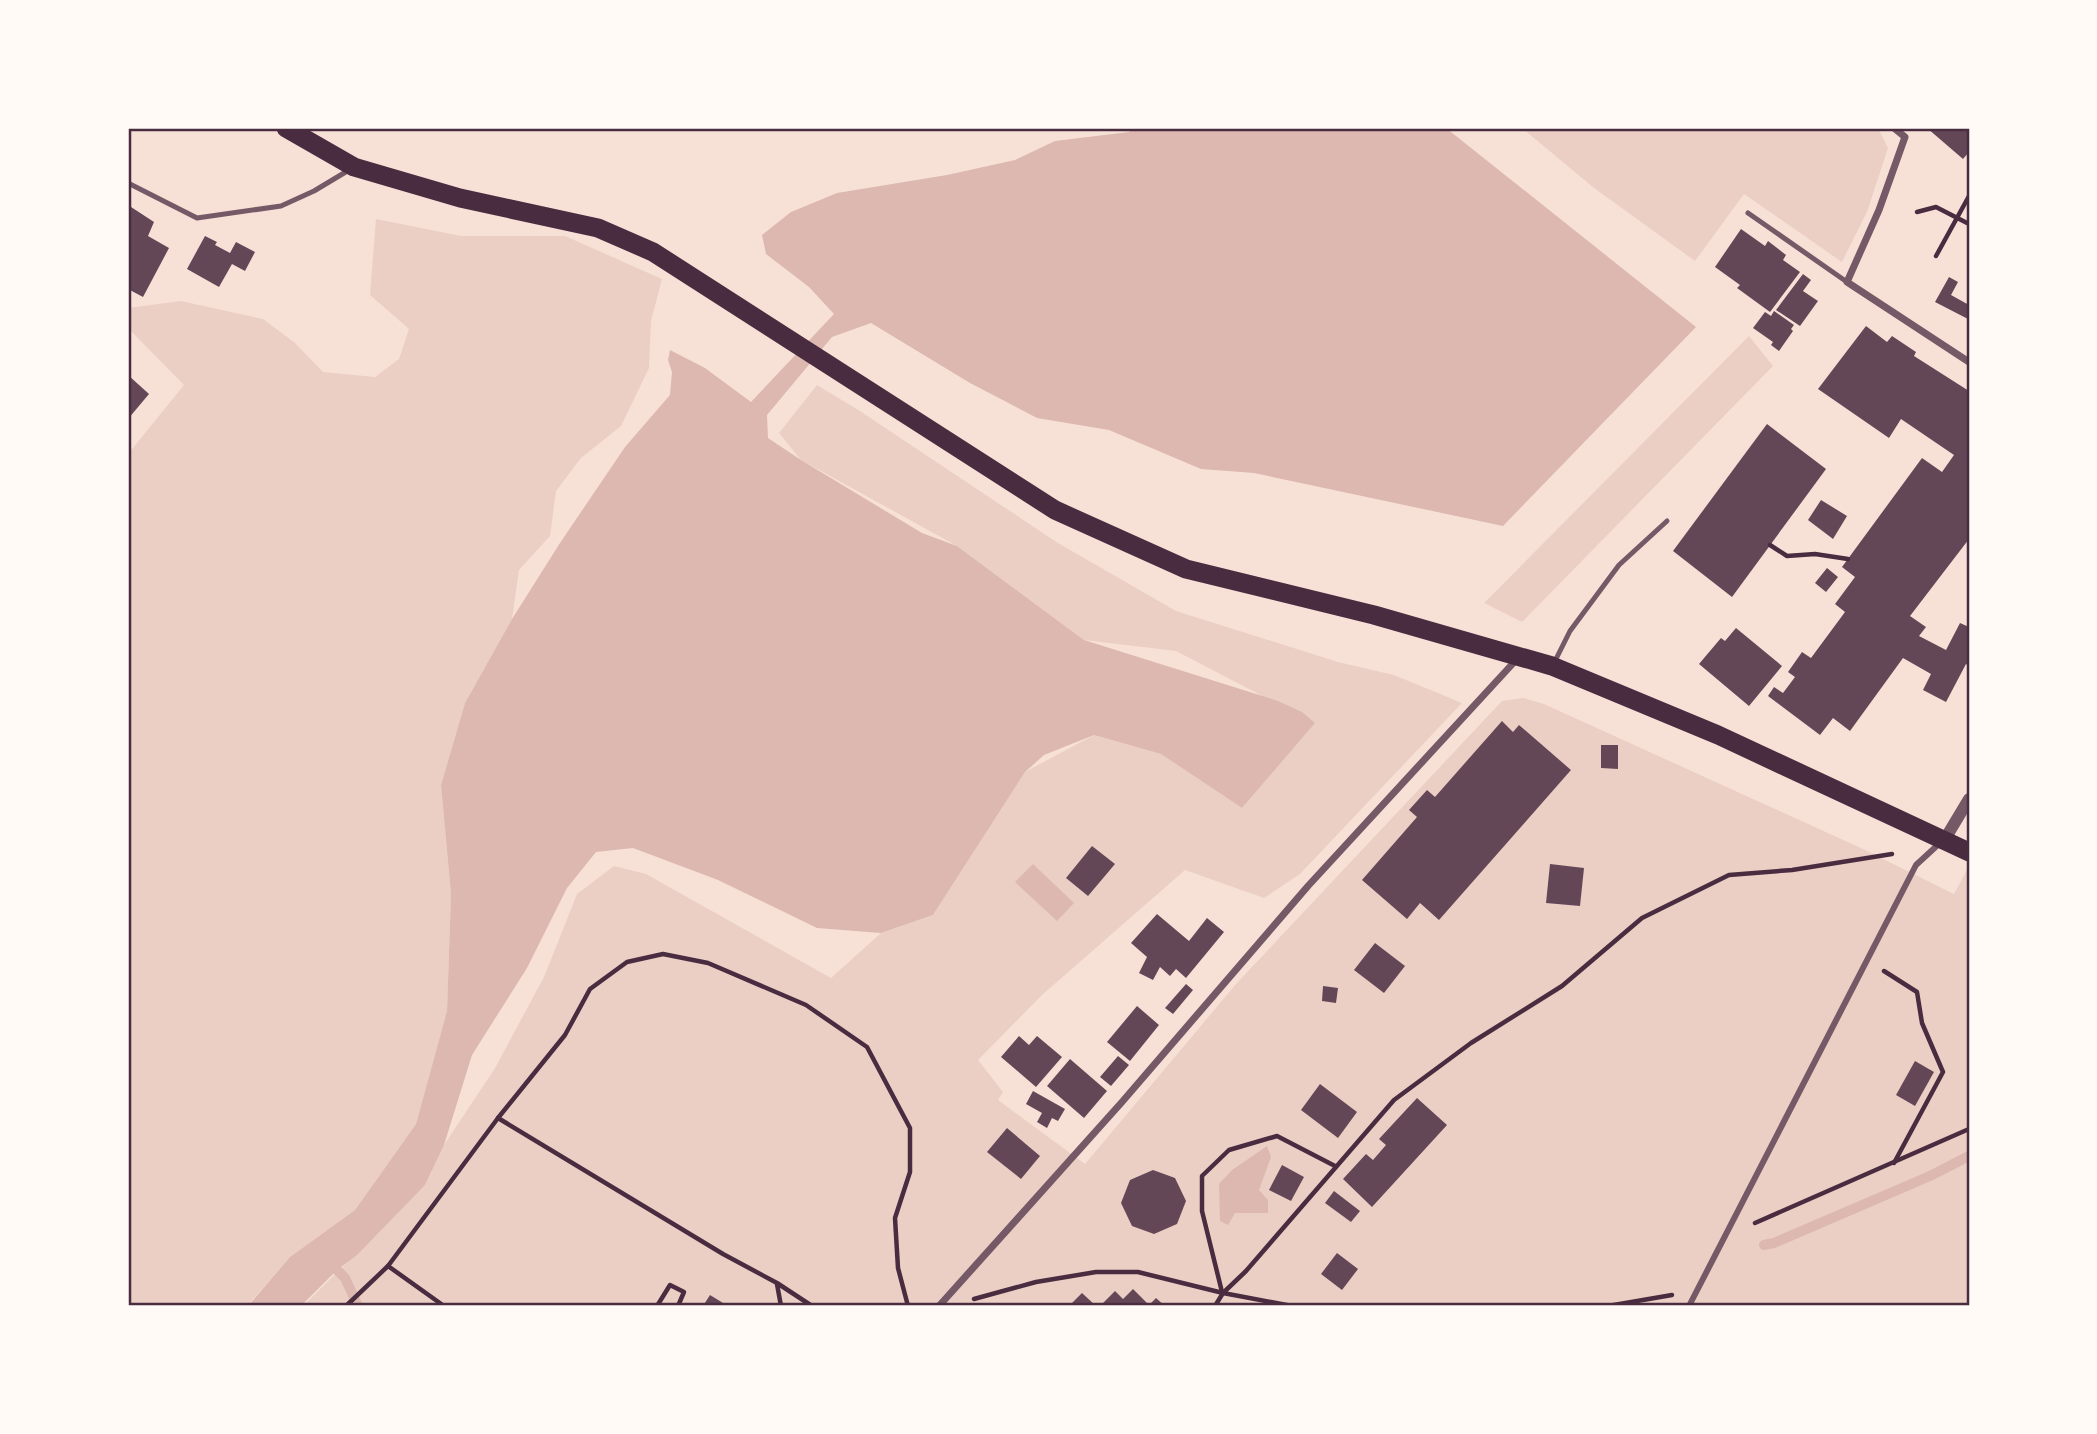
<svg xmlns="http://www.w3.org/2000/svg" width="2097" height="1434" font-family="Helvetica,sans-serif">
<style>
.green{fill:#ebcfc5}
.water{fill:#dcb8b0}
.lines{fill:none;stroke-linecap:round;stroke-linejoin:round}
.stream{stroke:#dcb8b0;stroke-width:10}
.building{fill:#644757}
.path{stroke:#4a2c40;stroke-width:4.5}
.service{stroke:#755966;stroke-width:5}
.pedestrian{stroke:#755966;stroke-width:6}
.minor{stroke:#755966;stroke-width:7}
.tertiary{stroke:#755966;stroke-width:12}
.trunk{stroke:#4a2c40;stroke-width:19}
.neatline{fill:none;stroke:#4a2c40;stroke-width:2.5}
</style>
<rect width="100%" height="100%" fill="#f7e1d7"/>
<g class="green">
<path d="M1522,128H1878L1888,148L1867,212L1842,262L1744,194L1695,261L1594,188Z"/>
<path d="M376,219L461,236H565L662,279L651,321L649,368L621,426L581,458L556,491L550,536L519,570L512,619L465,703L441,785L451,894L447,1011L416,1124L355,1210L290,1257L247,1306H128V454L184,385L128,328V308L181,301L263,319L295,343L323,372L375,377L399,359L409,329L370,295Z"/>
<path d="M1749,336L1773,366L1522,622L1484,603Z"/>
<path d="M817,385L860,411L1058,543L1176,611L1338,662L1394,675L1462,703L1300,874L1264,898L1185,870L1042,995L978,1060L1003,1092L998,1100L1085,1164L1236,984L1502,701L1523,698L1544,704L1863,849L1954,894L1969,866V1306H303L425,1185L444,1145L495,1068L544,977L577,894L614,866L646,874L831,978L881,933L933,915L1025,772L1094,735L1161,754L1242,808L1314,723L1176,651L1084,640L957,546L801,460L779,433Z"/>
</g>
<g class="water">
<path d="M1134,128H1446L1696,327L1503,526L1254,473L1201,469L1109,430L1037,418L970,383L871,323L832,337L767,415L768,438L801,460L922,533L957,546L1084,640L1278,701L1302,712L1315,723L1242,808L1161,754L1094,735L1044,755L1025,772L933,915L881,933L817,928L718,880L633,848L596,852L567,888L527,968L472,1055L444,1145L425,1185L357,1255L337,1270L301,1306H248L290,1257L355,1210L416,1124L447,1011L451,894L441,785L465,703L512,619L560,543L625,447L670,395L672,372L668,360L670,350L705,368L751,402L834,314L809,287L766,254L762,235L791,212L837,193L947,175L1015,160L1055,141L1129,132Z"/>
<path d="M1033,864L1074,903L1057,921L1015,882Z"/>
<path d="M1267,1146L1271,1157L1259,1190L1268,1200V1213H1235L1228,1225L1220,1221L1219,1184L1232,1170Z"/>
</g>
<g class="lines">
<g class="stream">
<path d="M1764,1245L1774,1243L1930,1176L1969,1156"/>
<path d="M337,1270L345,1278L358,1306"/>
</g>
</g>
<g class="building">
<path d="M1927,128H1969V152L1963,159Z"/>
<path d="M128,205L154,222L148,236L169,248L143,297L128,289Z"/>
<path d="M1741,229L1765,246L1768,241L1786,255L1783,260L1800,272L1770,312L1737,288L1740,285L1715,267Z"/>
<path d="M205,236L217,242L215,245L230,253L236,242L255,252L245,271L232,264L219,287L187,269Z"/>
<path d="M1803,274L1811,280L1803,291L1818,301L1800,326L1776,310Z"/>
<path d="M1949,277L1958,282L1951,295L1969,305L1968,319L1935,302Z"/>
<path d="M1774,311L1794,325L1791,329L1793,331L1779,351L1771,345L1773,342L1753,328L1765,312L1771,316Z"/>
<path d="M1866,326L1887,342L1892,336L1916,352L1914,356L1969,391V539L1910,616L1926,627L1919,636L1946,650L1960,623L1969,627V666L1966,664L1946,702L1923,690L1931,674L1903,658L1850,731L1833,718L1820,735L1768,696L1774,687L1783,693L1795,677L1788,672L1802,652L1811,658L1845,612L1835,604L1855,577L1842,567L1922,458L1942,472L1954,455L1901,419L1889,438L1818,389Z"/>
<path d="M128,375L149,394L128,419Z"/>
<path d="M1767,424L1826,469L1732,597L1673,551Z"/>
<path d="M1821,500L1847,516L1833,539L1808,520Z"/>
<path d="M1827,568L1838,577L1826,592L1815,583Z"/>
<path d="M1736,628L1782,666L1749,706L1699,664L1721,638L1725,641Z"/>
<path d="M1502,721L1513,732L1519,725L1571,770L1439,920L1420,903L1407,919L1362,880L1417,817L1409,810L1427,790L1435,797Z"/>
<path d="M1601,745H1618V769L1601,768Z"/>
<path d="M1092,846L1115,864L1088,896L1066,878Z"/>
<path d="M1550,864L1584,868L1580,906L1546,903Z"/>
<path d="M1157,914L1189,941L1207,918L1224,932L1186,978L1176,969L1170,976L1160,967L1153,980L1139,973L1147,957L1131,943Z"/>
<path d="M1375,943L1405,966L1384,993L1354,970Z"/>
<path d="M1186,984L1193,990L1173,1014L1165,1008Z"/>
<path d="M1323,986L1338,988L1336,1003L1322,1001Z"/>
<path d="M1137,1006L1159,1025L1130,1061L1107,1042Z"/>
<path d="M1019,1036L1029,1045L1037,1036L1062,1057L1036,1087L1001,1057Z"/>
<path d="M1118,1056L1129,1065L1111,1086L1100,1077Z"/>
<path d="M1070,1059L1107,1091L1084,1118L1047,1086Z"/>
<path d="M1915,1061L1934,1072L1915,1106L1896,1095Z"/>
<path d="M1320,1084L1357,1112L1338,1138L1301,1110Z"/>
<path d="M1033,1091L1065,1109L1058,1121L1052,1118L1047,1128L1037,1122L1042,1113L1026,1104Z"/>
<path d="M1417,1098L1447,1125L1372,1207L1343,1179L1366,1154L1373,1160L1386,1145L1379,1139Z"/>
<path d="M1007,1128L1040,1156L1021,1179L987,1152Z"/>
<path d="M1282,1165L1304,1177L1291,1201L1269,1190Z"/>
<path d="M1153,1170L1175,1178L1186,1201L1177,1224L1154,1234L1132,1226L1121,1203L1130,1180Z"/>
<path d="M1334,1191L1360,1211L1351,1222L1325,1203Z"/>
<path d="M1337,1253L1358,1269L1342,1290L1321,1274Z"/>
<path d="M1133,1289L1149,1305L1156,1298L1165,1306H1100L1115,1291L1123,1299Z"/>
<path d="M1082,1293L1096,1306H1069Z"/>
<path d="M710,1295L728,1306H703Z"/>
</g>
<g class="lines">
<g class="path">
<path d="M1917,212L1936,207L1969,224"/>
<path d="M1936,256L1969,196"/>
<path d="M1770,545L1787,556L1815,554L1848,559"/>
<path d="M1884,971L1917,992L1922,1023L1943,1072L1894,1163"/>
<path d="M498,1118L723,1254L777,1283L812,1306"/>
<path d="M1755,1223L1969,1129"/>
<path d="M388,1266L444,1306"/>
<path d="M777,1284L781,1306"/>
<path d="M1222,1292L1202,1211V1176L1229,1150L1277,1136L1335,1166"/>
<path d="M974,1299L1036,1282L1096,1272H1138L1223,1293L1292,1306"/>
<path d="M346,1306L388,1266L498,1118L565,1035L590,989L627,962L663,954L708,963L806,1005L867,1047L910,1128V1172L895,1218L898,1268L908,1306"/>
<path d="M657,1306L670,1285L684,1292L678,1306"/>
<path d="M1215,1306L1223,1293L1246,1271L1394,1100L1471,1043L1562,986L1642,918L1729,875L1792,870L1892,854"/>
<path d="M1608,1306L1672,1295"/>
</g>
<g class="service">
<path d="M128,183L197,218L281,206L314,191L349,170"/>
<path d="M1748,213L1847,282"/>
<path d="M1554,663L1570,631L1619,565L1667,521"/>
</g>
<path class="pedestrian" d="M1689,1306L1916,865L1941,842"/>
<g class="minor">
<path d="M1894,128L1905,137L1879,210L1847,282L1969,362"/>
<path d="M939,1306L1122,1102L1308,886L1517,659"/>
</g>
<path class="tertiary" d="M1945,839L1969,799"/>
<path class="trunk" d="M286,128L354,167L460,198L598,228L653,252L1055,510L1186,569L1374,615L1552,666L1718,735L1969,852"/>
</g>
<rect width="2097" height="1434" fill="none" stroke="#fffaf5" stroke-width="259"/>
<rect x="130" y="130" width="1838" height="1174" class="neatline"/>
</svg>
